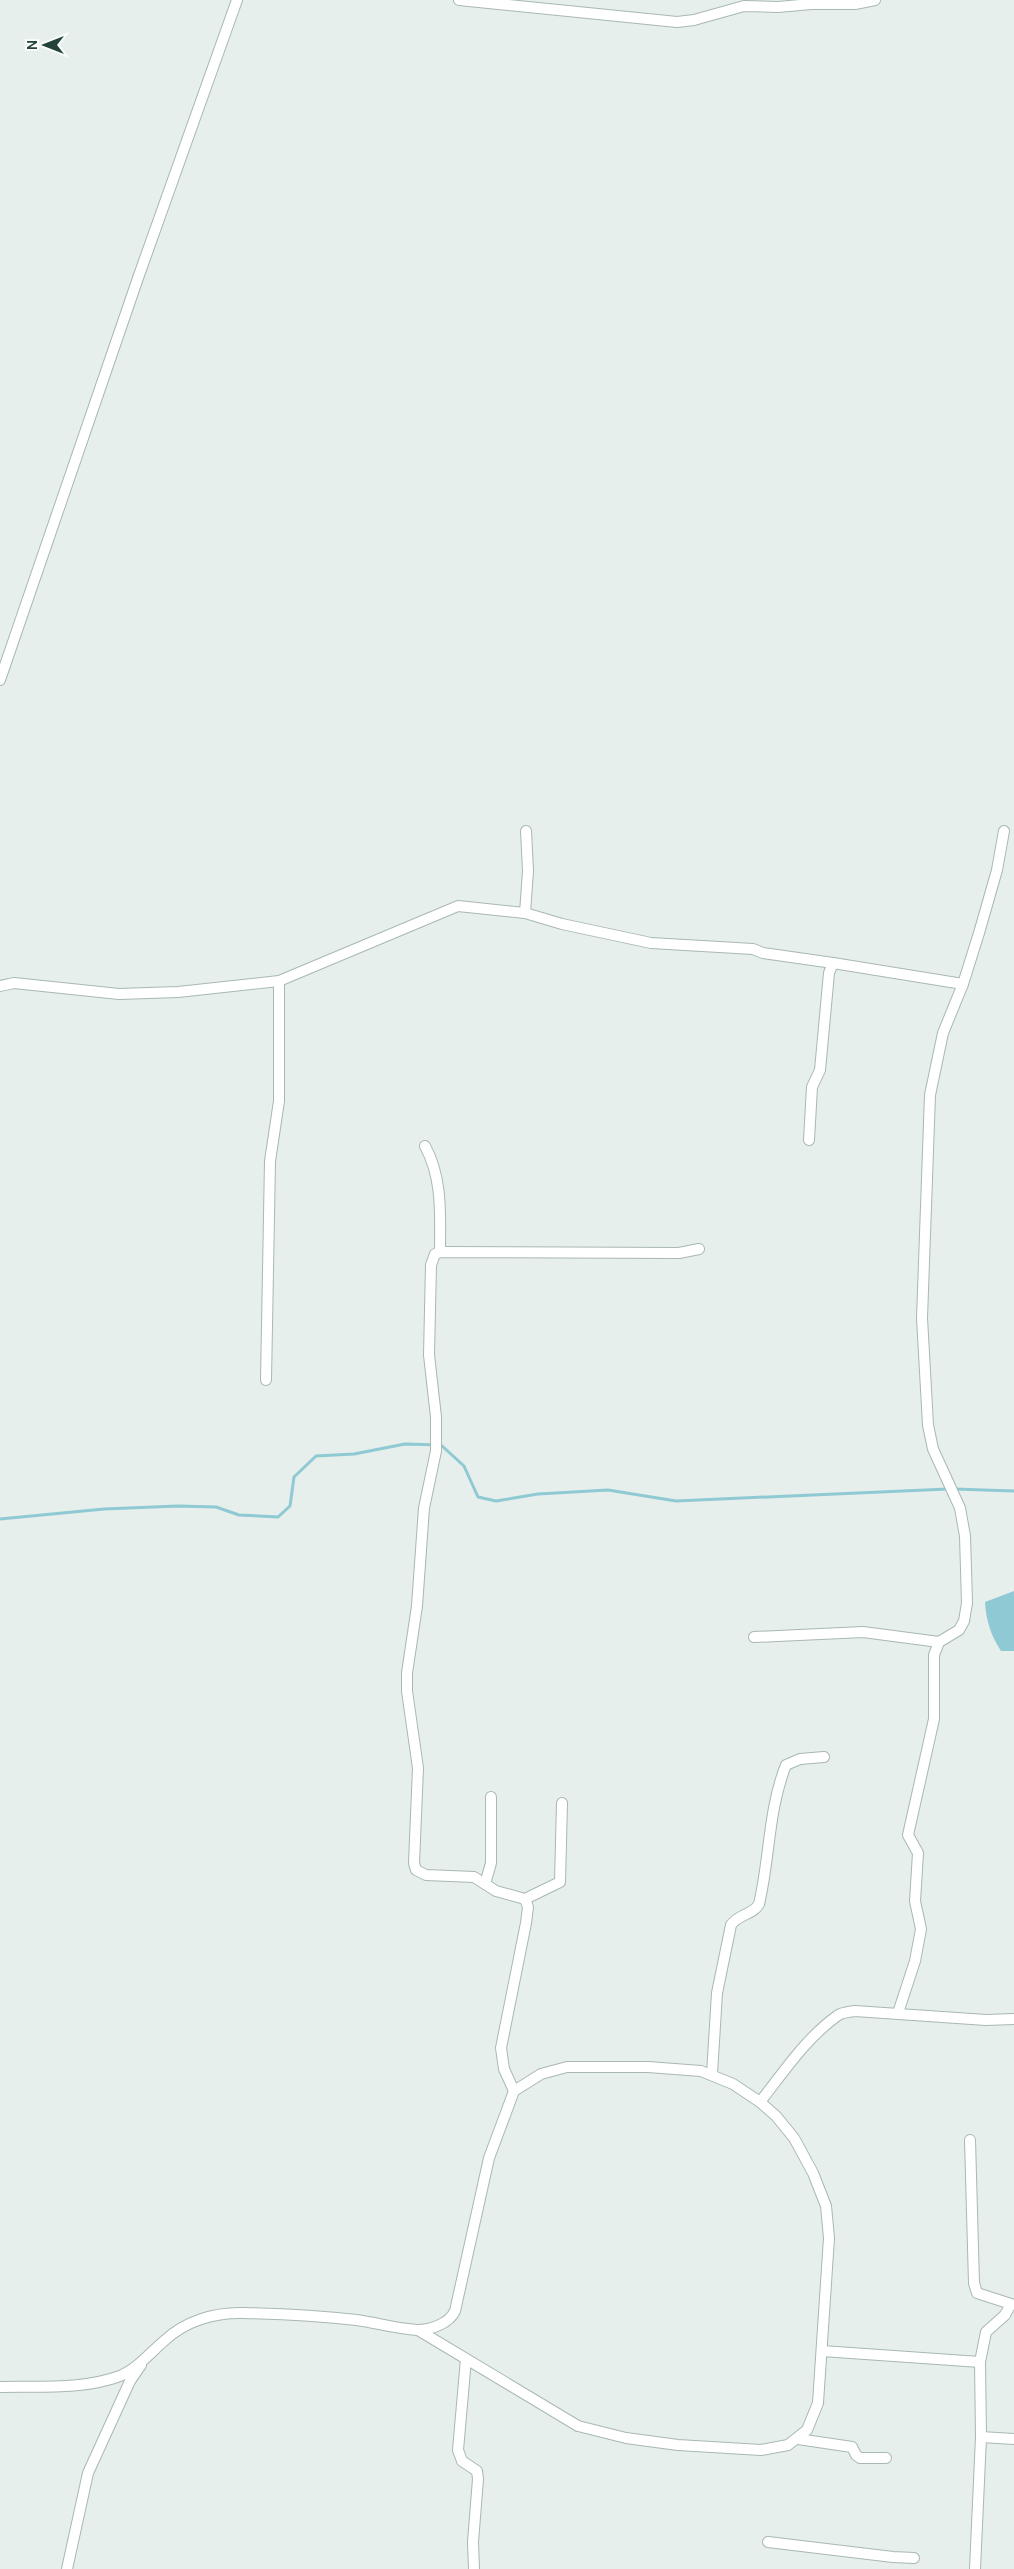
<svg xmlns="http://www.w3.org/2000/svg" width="1014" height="2569" font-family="Manrope,sans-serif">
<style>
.water{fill:#8ec9d4}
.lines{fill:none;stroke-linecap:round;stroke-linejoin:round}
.stream{stroke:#8ec9d4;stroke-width:3}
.minor-casing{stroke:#a8b8b2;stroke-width:12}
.minor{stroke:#fff;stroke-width:10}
</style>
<rect width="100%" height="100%" fill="#e6efeb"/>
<path class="water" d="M1014,1591V1651H1001C991,1636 986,1620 985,1602Z"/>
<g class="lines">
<g class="stream">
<path d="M954,1489L1014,1491"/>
<path d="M0,1519L104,1509L178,1506L216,1507L239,1515L278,1517L290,1506L294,1477L316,1456L354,1454L405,1444L441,1445L464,1466L478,1497L496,1501L538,1494L608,1490L676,1501L948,1489"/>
</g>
<g class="minor-casing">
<g id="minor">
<path d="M459,0L677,22L694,20L744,6L778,7L811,4H855L875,0"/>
<path d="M0,680L138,278L237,0"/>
<path d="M525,913L528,871L526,831"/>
<path d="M0,986L14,983L119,994L178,992L279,981L458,906L525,913L562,924L651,943L753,949L763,953L833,963"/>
<path d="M809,1140L812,1087L820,1070L829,973L833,963L963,984"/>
<path d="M425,1146C443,1179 440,1216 440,1252"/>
<path d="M266,1380L270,1161L279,1101V981"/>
<path d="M754,1637L863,1632L939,1642"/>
<path d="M562,1803L560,1882L525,1899L496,1891L474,1877L426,1875L416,1870L414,1863L418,1768L407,1691V1673L417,1606L424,1508L436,1451V1417L429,1355L431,1265L435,1254L440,1252L679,1253L699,1249"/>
<path d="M485,1884L491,1863V1797"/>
<path d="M898,2013L915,1961L921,1929L915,1901L918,1853L908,1835L934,1719V1655L939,1642L959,1630L964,1621L967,1603L965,1536L960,1508L933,1449L928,1425L922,1318L930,1095L943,1033L963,984L979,933L997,870L1004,831"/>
<path d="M712,2074L717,1993L731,1925C738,1914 753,1915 759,1904C770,1858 768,1810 786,1765L800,1759L824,1757"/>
<path d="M514,2091L504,2069L501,2048L526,1923L528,1907L525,1899"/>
<path d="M760,2102C783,2073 806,2038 837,2016C842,2012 849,2012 855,2011L986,2020L1014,2019"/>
<path d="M970,2140L974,2283L977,2293L1011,2304L1005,2315L986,2332L980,2362L981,2437L975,2569"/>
<path d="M822,2351L980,2362"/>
<path d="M466,2359L458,2450L462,2461L477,2471L478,2479L473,2542L474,2569"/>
<path d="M0,2387C40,2386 82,2390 120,2376C137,2369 150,2353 164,2341C185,2321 215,2312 244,2313C281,2314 320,2316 357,2320C377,2323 397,2329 417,2330C430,2330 449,2324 455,2311L489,2158L514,2091L541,2074L567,2067H648L701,2071L733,2084L760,2102L776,2116L794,2138L813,2173L826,2206L829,2238L818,2403L807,2430L788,2445L761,2450L678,2445L626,2438L578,2426L418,2330"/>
<path d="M981,2437L1014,2439"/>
<path d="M798,2439L852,2447L856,2455L860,2458H886"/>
<path d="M768,2542L893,2557L914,2558"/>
<path d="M67,2569L88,2473L130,2381L141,2365"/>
</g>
</g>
<use href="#minor" class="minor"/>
</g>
<g transform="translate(45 45) rotate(270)" stroke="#f7fbf9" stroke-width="4" paint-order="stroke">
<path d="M0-4L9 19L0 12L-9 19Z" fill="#24423a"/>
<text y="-8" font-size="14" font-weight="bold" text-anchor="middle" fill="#24423a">N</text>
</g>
</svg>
